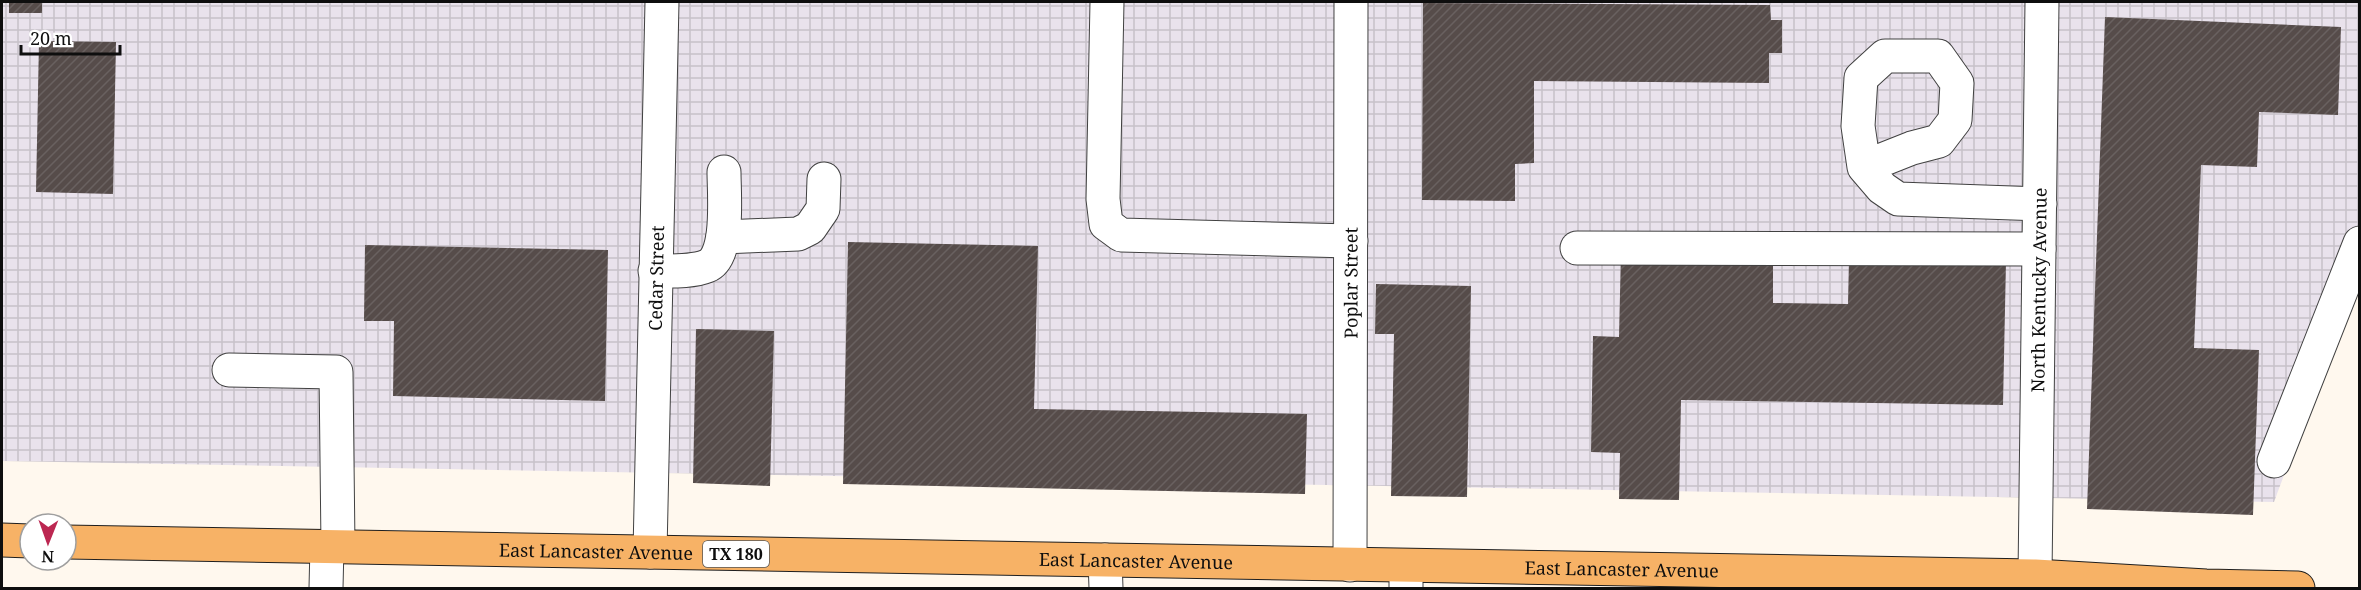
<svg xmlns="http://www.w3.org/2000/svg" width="2361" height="590" font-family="'Noto Serif',serif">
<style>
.industrial{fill:url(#industrial-grid)}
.building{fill:url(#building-hatch)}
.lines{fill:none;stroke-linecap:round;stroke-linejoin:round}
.minor-casing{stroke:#414141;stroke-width:35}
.major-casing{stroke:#1f1f1f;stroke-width:35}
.minor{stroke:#fff;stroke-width:33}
.major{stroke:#f7b266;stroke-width:33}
.labels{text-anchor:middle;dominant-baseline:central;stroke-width:6;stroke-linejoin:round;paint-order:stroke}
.shield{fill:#fff;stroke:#565656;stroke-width:1.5}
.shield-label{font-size:16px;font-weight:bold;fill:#0e0e0e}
.street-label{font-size:18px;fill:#0e0e0e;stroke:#fff}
</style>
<defs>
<pattern id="industrial-grid" width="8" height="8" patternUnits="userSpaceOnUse" patternTransform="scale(1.5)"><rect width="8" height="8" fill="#e9e2ec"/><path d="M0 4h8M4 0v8" fill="none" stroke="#c7c1c9"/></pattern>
<pattern id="building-hatch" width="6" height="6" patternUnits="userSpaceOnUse" patternTransform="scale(1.5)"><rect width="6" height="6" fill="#564c4a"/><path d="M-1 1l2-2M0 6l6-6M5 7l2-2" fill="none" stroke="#696160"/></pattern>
</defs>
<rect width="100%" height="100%" fill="#fff8ee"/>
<path class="industrial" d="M2,2H2359V273L2274,502L2,461Z"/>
<g class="building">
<rect x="9" y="2" width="33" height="11"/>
<path d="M1423,3L1770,5L1771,20H1782V53H1769V83L1534,81V163L1515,164V201L1422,200Z"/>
<path d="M2105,17L2341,27L2338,115L2259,112L2257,167L2201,165L2194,348L2259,350L2253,515L2087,509Z"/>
<path d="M39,41L116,42L113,194L36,192Z"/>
<path d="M848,242L1038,246L1034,409L1307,414L1305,494L843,484Z"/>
<path d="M365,245L608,250L605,401L393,396L394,321H364Z"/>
<path d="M1621,251L1773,254V303L1848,304L1849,259L2006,261L2003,405L1681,400L1679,500L1619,499L1620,453L1591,452L1593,336L1619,337Z"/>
<path d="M1376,284L1471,286L1467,497L1391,496L1394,334H1375Z"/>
<path d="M696,329L774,331L770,486L693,483Z"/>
</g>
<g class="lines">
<g class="minor-casing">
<g id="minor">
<path d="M1107,2L1103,199L1106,224L1121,235L1351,241"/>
<path d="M1864,167L1912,148L1939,141L1955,120L1957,83L1938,56H1885L1861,78L1858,126L1864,167L1882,188L1898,199L2040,204"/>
<path d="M723,237L798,234L810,228L823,209L824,179"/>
<path d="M1577,248L2039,249"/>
<path d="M655,271C672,271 692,272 707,266C730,257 724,194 724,172"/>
<path d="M229,370L336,372L338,546"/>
<path d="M2274,461L2360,243"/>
<path id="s1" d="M650,552L662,2"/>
<path d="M1105,560L1106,588"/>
<path id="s2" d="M1350,565L1351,2"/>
<path id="s3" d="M2035,576L2042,2"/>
<path d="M326,588L327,546"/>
<path d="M1406,588V566"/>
</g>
</g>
<g class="major-casing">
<g id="major">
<path d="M2,540L30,541"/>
<path id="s4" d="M66,542L2035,576L2206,586L2298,588"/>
</g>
</g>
<use href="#minor" class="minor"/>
<use href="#major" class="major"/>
</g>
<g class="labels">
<rect class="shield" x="703" y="541" width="66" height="26" rx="4.5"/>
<g class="shield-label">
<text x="736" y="554">TX 180</text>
</g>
<g class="street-label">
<text stroke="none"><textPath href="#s1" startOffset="274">Cedar Street</textPath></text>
<text stroke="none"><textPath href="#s2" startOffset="282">Poplar Street</textPath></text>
<text stroke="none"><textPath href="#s3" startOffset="286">North Kentucky Avenue</textPath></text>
<text stroke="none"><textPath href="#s4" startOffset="530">East Lancaster Avenue</textPath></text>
<text stroke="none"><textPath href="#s4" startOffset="1070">East Lancaster Avenue</textPath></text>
<text stroke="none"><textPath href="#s4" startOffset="1556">East Lancaster Avenue</textPath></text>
</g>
</g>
<rect width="2361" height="590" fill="none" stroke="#0e0e0e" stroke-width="6"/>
<g transform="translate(48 542) rotate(181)"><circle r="28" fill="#ffffff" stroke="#9f9f9f" stroke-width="1.5"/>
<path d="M0-4.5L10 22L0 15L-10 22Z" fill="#bc2751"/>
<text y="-9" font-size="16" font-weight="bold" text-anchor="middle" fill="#0e0e0e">N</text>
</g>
<path d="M21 45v9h99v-9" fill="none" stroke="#0e0e0e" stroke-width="3"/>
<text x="30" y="45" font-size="18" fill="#0e0e0e" stroke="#ffffff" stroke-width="4.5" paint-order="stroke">20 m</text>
</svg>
